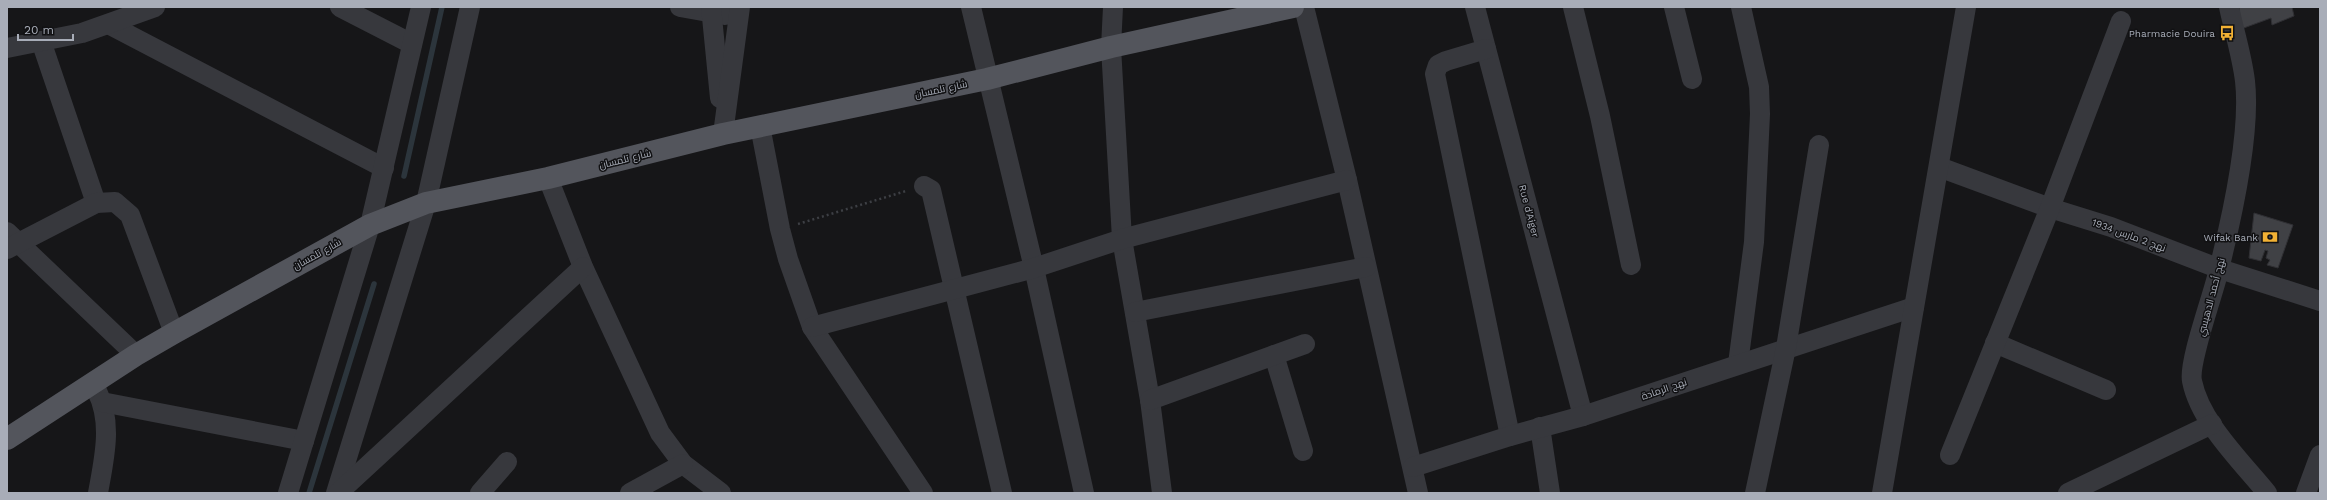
<svg xmlns="http://www.w3.org/2000/svg" width="2327" height="500" font-family="'Work Sans',Cairo,sans-serif">
<style>
.lines{fill:none;stroke-linecap:round;stroke-linejoin:round}
.stream{stroke:#2c353c;stroke-width:5.5}
.building{fill:#404145;stroke:#303034}
.path{stroke:#3d3f44;stroke-width:2.5;stroke-dasharray:2 3;stroke-linecap:butt}
.minor{stroke:#37383d;stroke-width:20}
.primary{stroke:#53555c;stroke-width:22}
.labels{text-anchor:middle;dominant-baseline:central;stroke-width:3;stroke-linejoin:round;paint-order:stroke}
.poi-label{font-size:10px;fill:#a8adb8;stroke:#111113;text-anchor:end}
.street-label{font-size:10px;fill:#a8adb8;stroke:#111113}
</style>
<rect width="100%" height="100%" fill="#161618"/>
<g class="lines">
<g class="stream">
<path d="M404,176L442,7"/>
<path d="M309,493L374,284"/>
</g>
</g>
<g class="building">
<path d="M2239,7H2292L2294,16L2272,25L2271,18L2241,29Z"/>
<path d="M2254,213L2293,225L2278,268L2267,265L2270,260L2266,258L2268,251L2265,250L2261,261L2249,258Z"/>
</g>
<g class="lines">
<path class="path" d="M798,224L906,191"/>
<g class="minor">
<path d="M340,7L412,44"/>
<path d="M680,7L725,15"/>
<path d="M711,7L720,98"/>
<path d="M971,7L1034,268L1084,493"/>
<path d="M1113,7L1111,47L1122,239L1150,400L1162,493"/>
<path d="M1304,7L1347,180L1418,493"/>
<path d="M1475,7L1583,416"/>
<path d="M1573,7L1600,116L1631,265"/>
<path d="M1674,7L1692,79"/>
<path d="M2229,7C2234,31 2242,56 2245,81C2251,134 2232,217 2219,269C2214,293 2188,362 2192,381C2200,422 2241,461 2267,493"/>
<path d="M110,25L384,168"/>
<path d="M41,41L96,203"/>
<path d="M7,48L82,33L155,7"/>
<path d="M1486,49L1446,61L1438,65L1435,74L1510,436"/>
<path d="M760,126L780,229L788,259L812,327L923,493"/>
<path d="M723,134L740,7"/>
<path d="M1939,167L2050,208L2111,227L2220,269L2320,301"/>
<path d="M548,178L583,267L660,433L683,464L721,493"/>
<path d="M924,186L931,190L1002,493"/>
<path d="M7,232L136,355"/>
<path d="M7,249L96,203L115,202L130,215L174,333"/>
<path d="M1135,312L1366,267"/>
<path d="M812,327L1034,268L1122,239L1347,180"/>
<path d="M1995,343L2106,390"/>
<path d="M1274,355L1303,451"/>
<path d="M1738,364L1754,242L1760,114L1759,87L1741,7"/>
<path d="M97,391C113,423 104,459 98,493"/>
<path d="M1150,400L1305,344"/>
<path d="M102,402L304,441"/>
<path d="M1540,427L1550,493"/>
<path d="M1950,455L2050,208L2121,21"/>
<path d="M1413,467L1510,436L1583,416L1914,307"/>
<path d="M288,493L370,225L421,7"/>
<path d="M336,493L426,203L470,7"/>
<path d="M338,493L583,267"/>
<path d="M480,493L507,462"/>
<path d="M630,493L683,464"/>
<path d="M1755,493L1786,348L1819,145"/>
<path d="M1882,493L1966,7"/>
<path d="M2068,493L2212,424"/>
<path d="M2306,493L2320,455"/>
</g>
<path class="primary" d="M7,439L136,355L174,333L370,225L426,203L548,178L723,134L987,79L1111,47L1293,7"/>
</g>
<defs>
<g id="bus-bare" transform="scale(1.2)"><path d="M-5-6H5V4H4V6H2V4H-2V6H-4V4H-5ZM-3.5-4V0h7V-4ZM-3.5 1.2v1.5H-2V1.2ZM2 1.2v1.5H3.5V1.2Z" fill="#f2b134" stroke="#111113" stroke-width="2.5" paint-order="stroke"/></g>
<g id="bank-bare" transform="scale(1.2)"><path d="M-6-4H6V4H-6ZM0-2.3a2.3 2.3 0 1 0 0 4.6a2.3 2.3 0 1 0 0-4.6Z" fill="#f2b134" stroke="#111113" stroke-width="2.5" paint-order="stroke"/></g>
</defs>
<g fill-rule="evenodd">
<use href="#bus-bare" x="2227" y="33"/>
<use href="#bank-bare" x="2270" y="237"/>
</g>
<g class="labels">
<g class="poi-label">
<text x="2215" y="33">Pharmacie Douira</text>
<text x="2258" y="237">Wifak Bank</text>
</g>
<g class="street-label">
<text transform="translate(941 89) rotate(-12)">شارع تلمسان</text>
<text transform="translate(625 159) rotate(-14)">شارع تلمسان</text>
<text transform="translate(1529 211) rotate(75)">Rue d'Aiger</text>
<text transform="translate(2129 235) rotate(20)">نهج 2 مارس 1934</text>
<text transform="translate(317 254) rotate(-29)">شارع تلمسان</text>
<text transform="translate(2211 297) rotate(-75)">نهج أحمد الدهيسي</text>
<text transform="translate(1664 389) rotate(-19)">نهج الرمادة</text>
</g>
</g>
<rect width="2327" height="500" fill="none" stroke="#a8adb8" stroke-width="16"/>
<path d="M18 34v6h55v-6" fill="none" stroke="#a8adb8" stroke-width="2"/>
<text x="24" y="34" font-size="12" fill="#a8adb8" stroke="#111113" stroke-width="3" paint-order="stroke">20 m</text>
</svg>
